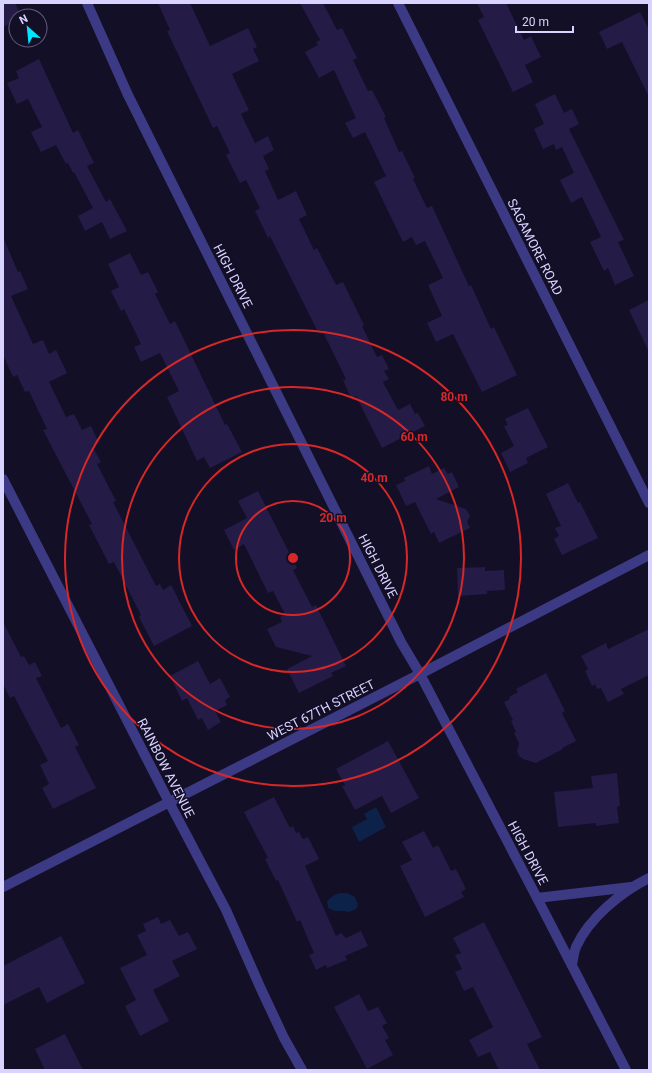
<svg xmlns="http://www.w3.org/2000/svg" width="652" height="1073" font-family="Roboto,sans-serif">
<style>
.water{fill:#0c2248}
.building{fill:#241b47}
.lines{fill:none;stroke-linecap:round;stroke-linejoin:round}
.street{stroke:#3d3a85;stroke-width:10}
.ring{fill:none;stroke:#d62828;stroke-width:2}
.labels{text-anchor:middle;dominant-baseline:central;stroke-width:3;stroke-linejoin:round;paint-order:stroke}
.street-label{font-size:13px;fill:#d9d4ff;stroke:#130f26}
.centre{fill:#d62828;stroke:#130f26;stroke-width:2}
.ring-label{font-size:12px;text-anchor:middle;font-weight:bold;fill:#d62828;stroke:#130f26;stroke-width:3;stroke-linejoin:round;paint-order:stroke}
</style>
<rect width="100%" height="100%" fill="#130f26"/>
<g class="water">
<path d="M376,807L386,827L359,842L352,827L367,819L364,814Z"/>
<path d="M340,893H347L355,897L358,905L356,909L349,912L344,911H335L328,908L327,901L334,895Z"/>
</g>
<g class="building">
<path d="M3,3H15L21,16H16V21L3,27Z"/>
<path d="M158,3H190L210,46L248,28L257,47L253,49L259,61L232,74L249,110L241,114L255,143L268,136L274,150L263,156L269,169L265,171L278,200L296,191L307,215L299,219L314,250L317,248L336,285L343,282L364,325L362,326L377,357L382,355L389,369L384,371L389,379L383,382L398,410L410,404L415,414L418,413L425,426L382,448L356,396L351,398L343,380L346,379L322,330L318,332L270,236L268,238L255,211L260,208L246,180L240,183L226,155L230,153L217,126L213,128L167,31L170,30Z"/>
<path d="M300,3H323L337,30L342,28L357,58L353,60L368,91L372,90L386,117L384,118L399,152L402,151L415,178L413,179L427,208L432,206L469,286L471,285L491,329L494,327L517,375L482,392L453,334L436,342L427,323L442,316L428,285L443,278L425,241L416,245L412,237L403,242L374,182L386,176L365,132L353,138L345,123L356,118L334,70L319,78L305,52L318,45L316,42L320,40Z"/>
<path d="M477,3H506L524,40L531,36L541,57L525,65L533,82L513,92L478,20L484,17Z"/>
<path d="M640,12L649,29V97L622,42L607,49L599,32Z"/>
<path d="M39,59L73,133L78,130L94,163L87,166L106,202L110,199L127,231L110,239L102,222L85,231L78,216L93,208L74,172L73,173L68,163L66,164L56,145L41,152L31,132L42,127L28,99L17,104L7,83L19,78L16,71Z"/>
<path d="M555,94L564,113L572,109L579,124L569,129L624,240L618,242L634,276L615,285L608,268L604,271L590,242L601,237L582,197L571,203L560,180L574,173L562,147L556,150L554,144L543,149L534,129L544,124L535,104Z"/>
<path d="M3,237L18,272L20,271L28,289L11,296L33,344L43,340L49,354L56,350L67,373L49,382L66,417L74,414L82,430L91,426L99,443L92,446L101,462L97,464L116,501L113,502L156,586L160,584L163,590L171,585L192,626L154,646L139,617L141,615L114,562L109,564L89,525L92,524L43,430L47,429L29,391L25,392L17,375L13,377L3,355Z"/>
<path d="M130,253L141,275L148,272L158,292L155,294L170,324L175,321L225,425L227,424L242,452L210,468L204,457L197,461L167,397L179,391L160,353L141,362L134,347L141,344L124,309L121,311L111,291L119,287L108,264Z"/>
<path d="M649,300V352L629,310Z"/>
<path d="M528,408L548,447L526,458L528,463L510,472L501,453L514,446L504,426L508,425L505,419Z"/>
<path d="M429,466L432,474L444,468L448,474L452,472L459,487L436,499L466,509L470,516L467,522L470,528L439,543L434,532L431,534L415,502L406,506L396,485L405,481L404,478Z"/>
<path d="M568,483L578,503L580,502L598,538L562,555L554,539L559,536L555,528L561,526L546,494Z"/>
<path d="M258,491L297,568L293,570L312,607L316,605L346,666L331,673L333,676L299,693L287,669L312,656L276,647L267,629L282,622L280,617L285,614L273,591L268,593L244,544L234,550L224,530L247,518L238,501Z"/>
<path d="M485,567V571L504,570L505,590L487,591V594L458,596L457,568Z"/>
<path d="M3,622L21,657L24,656L29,665L35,662L42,676L36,678L61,728L68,724L79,745L75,747L96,788L53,809L42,788L49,784L40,765L48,761L14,696L10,698L3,684Z"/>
<path d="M649,629V675L621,689L624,694L608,702L601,688L597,689L595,684L592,686L585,671L588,669L581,656L606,643L608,649Z"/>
<path d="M198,661L210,684L220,678L230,697L225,700L227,705L215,711L221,722L208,730L202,718L198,720L187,698L182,701L170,676Z"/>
<path d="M546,673L565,711L562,713L576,741L562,748L563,749L536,763L523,759L519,756L517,751L519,743L514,733L516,732L511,721L513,720L504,702L510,699L509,697L518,692L516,689Z"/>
<path d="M388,741L419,798L391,813L382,796L355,810L342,786L345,785L336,769Z"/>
<path d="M617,773L620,806L617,807L619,823L596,826V823L558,827L554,792L593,788L591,776Z"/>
<path d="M274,797L290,828L293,826L296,833L299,832L303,839L308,837L319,859L305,866L336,936L341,933L346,938L361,931L368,946L345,956L347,960L327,968L326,965L316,970L309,955L314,953L300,920L297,922L278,880L276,881L265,859L268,858L244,812Z"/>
<path d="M424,831L433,848L438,845L451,871L456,869L466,889L461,892L464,897L425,917L400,866L412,860L402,842Z"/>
<path d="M158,917L161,924L170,920L179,936L188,932L197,949L172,961L180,976L153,990L169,1021L140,1036L125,1006L136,1000L120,968L147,955L137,935L146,931L143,924Z"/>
<path d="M484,922L542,1037L527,1044L540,1070H499L490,1052L478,1057L469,1040L493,1027L473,987L464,991L455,972L462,969L455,955L461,953L453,938Z"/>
<path d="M61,936L85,983L47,1003L39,987L3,1005V966Z"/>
<path d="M359,994L368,1011L378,1007L387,1023L382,1026L389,1038L385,1040L393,1055L367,1069L334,1007Z"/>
<path d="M65,1034L83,1070H45L35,1049Z"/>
</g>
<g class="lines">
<g class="street">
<path d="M87,3L128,95L401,642L420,674L537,898L626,1070"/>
<path d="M398,3L649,503"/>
<path d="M3,479L169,802L226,910L261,989L284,1038L302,1070"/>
<path d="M3,887L420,674L649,555"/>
<path d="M537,898L631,887"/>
<path d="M572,965C573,960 574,952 576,947C589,918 621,892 649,878"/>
</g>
</g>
<g class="ring">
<circle cx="293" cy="558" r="57"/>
<circle cx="293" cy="558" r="114"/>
<circle cx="293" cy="558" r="171"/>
<circle cx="293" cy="558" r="228"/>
</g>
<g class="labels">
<g class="street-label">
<text transform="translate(535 247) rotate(63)">SAGAMORE ROAD</text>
<text transform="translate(233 276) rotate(63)">HIGH DRIVE</text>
<text transform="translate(378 566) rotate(63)">HIGH DRIVE</text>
<text transform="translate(321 710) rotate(-27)">WEST 67TH STREET</text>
<text transform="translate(166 768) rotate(63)">RAINBOW AVENUE</text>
<text transform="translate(528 853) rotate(62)">HIGH DRIVE</text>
</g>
</g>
<circle cx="293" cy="558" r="6" class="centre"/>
<g class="ring-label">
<text x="454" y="401">80 m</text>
<text x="414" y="441">60 m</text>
<text x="374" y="482">40 m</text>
<text x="333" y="522">20 m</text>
</g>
<rect width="652" height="1073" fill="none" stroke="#d9d4ff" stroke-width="8"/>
<g transform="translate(28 28) rotate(333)"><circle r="19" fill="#130f26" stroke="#625e7d"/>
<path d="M0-3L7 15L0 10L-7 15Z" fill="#00e5ff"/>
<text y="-6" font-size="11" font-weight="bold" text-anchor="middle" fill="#d9d4ff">N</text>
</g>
<path d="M516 26v6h57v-6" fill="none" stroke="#d9d4ff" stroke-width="2"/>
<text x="522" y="26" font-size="12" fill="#d9d4ff" stroke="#130f26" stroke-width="3" paint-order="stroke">20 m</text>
</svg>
